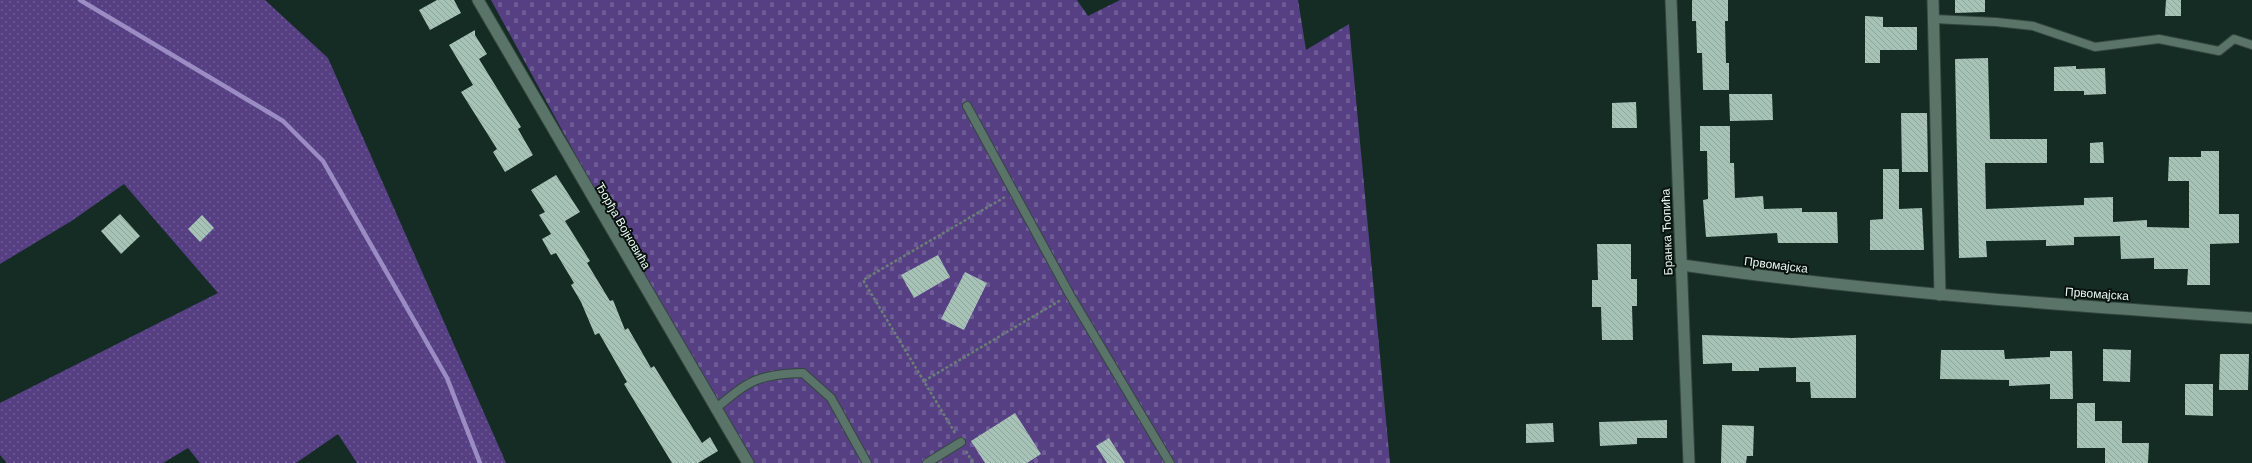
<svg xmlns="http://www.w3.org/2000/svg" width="2252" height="463" font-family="'DM Sans',sans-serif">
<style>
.cemetery{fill:url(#cemetery-stones)}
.park{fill:url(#park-dots)}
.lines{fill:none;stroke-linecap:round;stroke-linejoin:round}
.stream{stroke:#9b8dc4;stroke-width:4.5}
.building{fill:url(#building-back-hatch)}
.service-casing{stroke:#33463f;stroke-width:10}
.minor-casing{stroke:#33463f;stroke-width:13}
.path{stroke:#6a7e77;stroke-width:2.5;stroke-dasharray:3 2;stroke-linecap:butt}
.service{stroke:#5a746a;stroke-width:8}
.minor{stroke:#5a746a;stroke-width:11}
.labels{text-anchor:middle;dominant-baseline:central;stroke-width:4;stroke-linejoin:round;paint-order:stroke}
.street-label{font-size:12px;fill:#e9f7f1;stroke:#08120e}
</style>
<defs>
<pattern id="cemetery-stones" width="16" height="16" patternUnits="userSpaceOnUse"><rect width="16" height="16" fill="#564083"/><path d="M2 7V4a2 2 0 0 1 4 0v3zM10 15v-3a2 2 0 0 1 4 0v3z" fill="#6e5c95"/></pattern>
<pattern id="park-dots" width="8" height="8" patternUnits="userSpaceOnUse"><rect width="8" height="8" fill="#564083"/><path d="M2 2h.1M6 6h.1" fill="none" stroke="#6e5c95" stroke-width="1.8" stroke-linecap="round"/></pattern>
<pattern id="building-back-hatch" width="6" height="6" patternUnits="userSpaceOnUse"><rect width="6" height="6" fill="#a7c3b8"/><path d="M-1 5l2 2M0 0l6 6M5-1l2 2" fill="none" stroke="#8fa59c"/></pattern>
</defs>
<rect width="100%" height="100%" fill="#142c24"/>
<path class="cemetery" d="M491,0H1077L1088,16L1120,0H1298L1306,50L1349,24L1390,463H747L733,443Z"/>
<path class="park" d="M0,0H265L328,58L506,463H357L338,434L296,463H200L188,448L163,463H7L0,455V403L218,293L124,184L73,220L0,264Z"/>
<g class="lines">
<path class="stream" d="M80,0L283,121L323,161L447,378L480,463"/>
</g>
<g class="building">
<path d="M437,0H454L461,13L430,30L419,10Z"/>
<path d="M1692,0H1728V21H1725L1726,63H1729V90H1703L1702,53H1697L1696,21H1692Z"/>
<path d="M1955,0H1985V12L1955,13Z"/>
<path d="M2166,0H2181V16H2165Z"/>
<path d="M1865,16L1883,17V27H1917V50H1880V63H1865Z"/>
<path d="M475,30V35L487,54L479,59L521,127L518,129L533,155L505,172L493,152L497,149L461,92L473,85L449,45Z"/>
<path d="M1988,58L1990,139H2047V163H1985L1986,209L2084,205V198L2113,197V222L2147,220V227L2189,228V181H2168L2169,157H2201V151H2219V214H2239V243L2210,244V285H2187L2188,269H2154V258L2121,259L2120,236L2074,237V245L2046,246V240L1986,241L1987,257L1959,258L1955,59Z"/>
<path d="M2076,66V69L2105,68L2106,94L2084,95V91H2054V67Z"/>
<path d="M1729,94H1772L1773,120L1730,121Z"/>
<path d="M1636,102L1637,128H1612V103Z"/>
<path d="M1901,113H1927L1928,172H1902Z"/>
<path d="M1700,126H1730V163H1734L1735,198L1763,196L1764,209L1802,208V212H1837L1838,243H1778L1777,233L1706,237L1703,200L1708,199L1707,151H1700Z"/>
<path d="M2103,142L2104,163H2090V143Z"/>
<path d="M1883,169H1899V209L1922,208L1924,250H1870V220L1883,219Z"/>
<path d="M556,175L580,212L565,221L590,261L587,263L610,301L613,300L625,330L628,328L651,368L654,366L702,443L710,437L718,451L698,463H672L624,384L627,382L599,333L595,335L581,302L571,285L574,283L556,253L551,255L542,239L551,234L539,215L545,212L531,190Z"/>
<path d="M120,214L140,236L121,254L101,231Z"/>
<path d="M202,215L214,228L200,242L188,229Z"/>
<path d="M1597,244H1631V279H1637V306H1632L1633,340H1602L1601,307H1592V280H1598Z"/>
<path d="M938,255L950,277L914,298L901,275Z"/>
<path d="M965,272L987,283L964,330L941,319Z"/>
<path d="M1702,335L1792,338L1856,335V398H1811L1810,382H1796V367L1759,368V371H1732V363L1703,364Z"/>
<path d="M2103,349L2131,350L2130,382L2103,381Z"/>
<path d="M1941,350H2004L2005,359L2050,357V351H2072L2073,399H2050V384L2009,386V380L1940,379Z"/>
<path d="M2220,354H2249L2248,390H2219Z"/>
<path d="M2185,384H2213V416L2185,415Z"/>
<path d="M2077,403H2095V421H2122V443H2149L2148,463H2105V448H2077Z"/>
<path d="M1015,413L1041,454L1027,463H985L971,441Z"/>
<path d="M1667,420V438H1637V444L1600,446L1599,422Z"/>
<path d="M1553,423L1554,442L1526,443V424Z"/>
<path d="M1722,425L1754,426L1753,456H1747L1746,463H1721Z"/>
<path d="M1109,438L1125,463H1107L1096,446Z"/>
</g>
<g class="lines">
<g class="service-casing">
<g id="service">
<path d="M1934,19L1996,22L2033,26L2095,47L2159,39L2219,51L2234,39L2252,45"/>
<path d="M967,106L1070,295L1170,463"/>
<path d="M715,409C749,381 757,374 803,373L831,398L867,463"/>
<path d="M927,463L961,442"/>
</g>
</g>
<g class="minor-casing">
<g id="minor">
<path d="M478,0L748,463"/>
<path d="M1671,0L1689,463"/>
<path d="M1933,0L1940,295"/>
<path d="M1682,265C1871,292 2061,305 2252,318"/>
</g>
</g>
<g class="path">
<path d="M924,381L1061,300"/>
<path d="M955,433L863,280L1005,197"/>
<path d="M966,451L973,463"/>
</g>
<use href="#service" class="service"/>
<use href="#minor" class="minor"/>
</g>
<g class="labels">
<g class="street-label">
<text transform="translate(623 226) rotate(60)">Ђорђа Војновића</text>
<text transform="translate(1667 232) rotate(-92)">Бранка Ћопића</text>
<text transform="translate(1776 265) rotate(7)">Првомајска</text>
<text transform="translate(2097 294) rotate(4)">Првомајска</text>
</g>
</g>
</svg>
